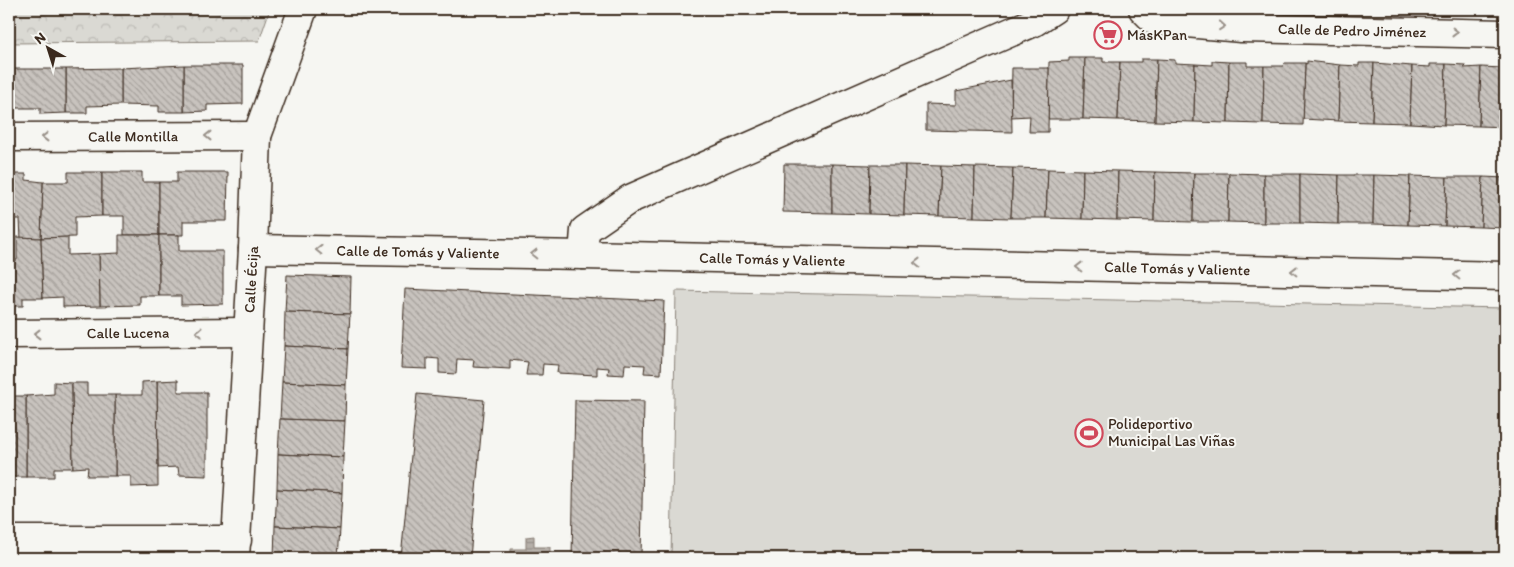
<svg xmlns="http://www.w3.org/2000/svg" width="1514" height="567" font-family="Itim,sans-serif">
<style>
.park{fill:url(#park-crowns);stroke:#8a8278}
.pitch{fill:#dad9d3;stroke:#8a8278}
.water{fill:url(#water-rules);stroke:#857a71}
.building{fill:url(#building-back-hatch);stroke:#3b2a1e}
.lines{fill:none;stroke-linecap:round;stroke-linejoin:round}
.minor-casing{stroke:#3b2a1e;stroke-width:31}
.tertiary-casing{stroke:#3b2a1e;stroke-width:31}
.minor{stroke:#f6f6f2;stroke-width:28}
.tertiary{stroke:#f6f6f2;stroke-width:28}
.oneway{stroke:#989088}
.labels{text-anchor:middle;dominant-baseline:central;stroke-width:4;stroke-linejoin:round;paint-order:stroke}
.street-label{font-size:15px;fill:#3b2a1e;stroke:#f6f6f2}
.poi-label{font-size:15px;fill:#3b2a1e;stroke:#f6f6f2;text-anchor:start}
</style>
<defs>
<pattern id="park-crowns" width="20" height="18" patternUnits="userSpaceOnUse" patternTransform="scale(1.25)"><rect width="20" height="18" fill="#dad9d3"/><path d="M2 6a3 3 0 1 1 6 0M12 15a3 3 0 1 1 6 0" fill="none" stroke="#bcbab5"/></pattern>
<pattern id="water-rules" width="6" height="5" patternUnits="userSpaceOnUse" patternTransform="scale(1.25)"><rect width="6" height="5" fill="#b6b0a9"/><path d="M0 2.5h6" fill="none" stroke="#958f89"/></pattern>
<pattern id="building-back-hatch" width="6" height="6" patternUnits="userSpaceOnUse" patternTransform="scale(1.25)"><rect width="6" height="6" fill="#c8c3be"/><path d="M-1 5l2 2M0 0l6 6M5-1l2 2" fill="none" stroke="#a49f9a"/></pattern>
</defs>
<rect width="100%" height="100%" fill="#f6f6f2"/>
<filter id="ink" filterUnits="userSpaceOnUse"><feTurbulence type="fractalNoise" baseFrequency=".02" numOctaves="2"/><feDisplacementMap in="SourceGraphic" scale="10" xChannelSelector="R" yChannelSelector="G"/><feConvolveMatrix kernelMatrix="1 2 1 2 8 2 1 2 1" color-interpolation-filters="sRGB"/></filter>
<g filter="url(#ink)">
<path class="park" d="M9,9H270L259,41L9,43Z"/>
<path class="pitch" d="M676,291L1505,308V558H671Z"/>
<path class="water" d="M534,536V547H550V558H511V549H526V537Z"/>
<g class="building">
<path d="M1069,58H1085L1083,119H1048L1049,62L1069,61Z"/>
<path d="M1085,58H1103V62H1120L1118,120L1083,119Z"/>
<path d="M1141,59H1157L1155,121L1118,120L1120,62H1141Z"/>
<path d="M1157,59L1175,60V63L1195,64L1194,122L1155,121Z"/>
<path d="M1212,61L1229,62L1228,123L1194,122L1195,64L1212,65Z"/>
<path d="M1307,61L1340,65L1338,121L1303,119L1305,63L1307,64Z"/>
<path d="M1229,62H1247V66H1264L1263,124L1228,123Z"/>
<path d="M1284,63H1305L1303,125L1263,124L1264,66H1283Z"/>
<path d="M1359,63H1374L1372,122L1338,121L1340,65L1359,66Z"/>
<path d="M1374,63L1412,66L1410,123L1372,122Z"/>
<path d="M1430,64H1446L1444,125L1410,123L1412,66L1430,67Z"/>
<path d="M1446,64L1465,65L1464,68L1481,67L1479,126L1444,125Z"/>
<path d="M184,65H243V104L207,105V111L184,112Z"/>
<path d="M184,65V112H159V106L121,105V68Z"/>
<path d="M1503,65H1505V127L1479,126L1481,67L1503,68Z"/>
<path d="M121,68V105L87,106V113H66V69Z"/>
<path d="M1012,68H1049L1048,132H1029L1030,116L1011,117Z"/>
<path d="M9,69H66V113L40,114V108H9Z"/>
<path d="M1011,80L1012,132L926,130V104L956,105V91Z"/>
<path d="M784,164H832V213L783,212Z"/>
<path d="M832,164L870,165L869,214L832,213Z"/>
<path d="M870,165H905L904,215L869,214Z"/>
<path d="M905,165L941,166L939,216L904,215Z"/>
<path d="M941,166L975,167L974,217L939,216Z"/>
<path d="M975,167L1013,168L1011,218L974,217Z"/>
<path d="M1013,168L1048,169L1046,218H1011Z"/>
<path d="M1048,169L1083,170L1082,219L1046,218Z"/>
<path d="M1083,170L1118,171L1117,220L1082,219Z"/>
<path d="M1118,171L1155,172L1154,221L1117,220Z"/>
<path d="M68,172H102V216L75,217V237L41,238L43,182H68Z"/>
<path d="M102,172H142V182H159V235H124V216H102Z"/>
<path d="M177,172H228L227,221H183V235H159V182H177Z"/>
<path d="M1155,172L1194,173L1193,222L1154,221Z"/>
<path d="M1194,173H1229L1228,222H1193Z"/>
<path d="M1229,173L1264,174V223L1228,222Z"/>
<path d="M9,174H26V180L43,182L41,238L21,239L20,219H9Z"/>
<rect x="1264" y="174" width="36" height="49"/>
<path d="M1300,174L1339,175L1338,224L1300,223Z"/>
<path d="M1339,175H1374L1373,224H1338Z"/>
<path d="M1374,175L1410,176L1408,225L1373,224Z"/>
<path d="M1410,176L1447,177L1445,226L1408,225Z"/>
<path d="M1447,177H1483L1481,227L1445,226Z"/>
<path d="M1483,177L1505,178V228L1481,227Z"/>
<path d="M119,235H159V296H140V305L100,306L99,254L119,253Z"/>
<path d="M159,235H179V251H223V304L181,305V296H159Z"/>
<path d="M17,237L41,238L43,298H23V306H9V260H17Z"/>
<path d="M68,237V255L99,254L100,306L63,307V297L43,298L41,238Z"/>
<path d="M287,275L351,277L350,314L285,312Z"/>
<path d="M405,289L664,301L661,374L644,373L645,365L625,364L624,375L608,374L609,368L597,367V375L557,373L558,365L543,364L542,375H526L528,362L510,360V369L473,367L474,360L457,359L456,374L439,373V359L427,358V369L401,368Z"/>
<path d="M285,312L350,314L348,349L284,346Z"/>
<path d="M284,346L348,349L346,385L282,382Z"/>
<path d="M178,380V392H207V476L179,475L178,467L158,468L157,381Z"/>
<path d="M157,381L158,486L131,487V476H115V395H142V382Z"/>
<path d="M54,382L72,383L73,468H54V477H26V396L54,394Z"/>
<path d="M282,382L346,385L345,421L280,419Z"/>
<path d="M72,383H87V395H115V476H87L88,467L73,468Z"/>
<path d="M417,394L484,400L470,558H401Z"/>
<rect x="9" y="396" width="17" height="81"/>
<path d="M575,400L644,401L641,558H572Z"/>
<path d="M280,419L345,421L343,457L278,454Z"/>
<path d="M278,454L343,457L342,493L277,489Z"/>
<path d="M277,489L342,493L340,529L275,526Z"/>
<path d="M275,526L340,529L338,558H274Z"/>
</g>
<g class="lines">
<g class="minor-casing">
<g id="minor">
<path id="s1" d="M1054,9L1034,22L630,199L585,230L583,255L1505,276"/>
<path id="s2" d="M1143,9L1154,20L1241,28L1505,34"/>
<path id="s3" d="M253,249L583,255"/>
<path id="s4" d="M9,334L248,332"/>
<path d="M9,540H237"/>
</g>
</g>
<g class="tertiary-casing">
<g id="tertiary">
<path id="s5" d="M9,137L257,136"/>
<path id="s6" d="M235,558L253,249L257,136L303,9"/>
</g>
</g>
<use href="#minor" class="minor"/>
<use href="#tertiary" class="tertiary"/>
</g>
<defs><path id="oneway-chevron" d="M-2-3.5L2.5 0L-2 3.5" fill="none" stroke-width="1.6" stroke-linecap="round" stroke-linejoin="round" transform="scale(1.25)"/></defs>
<g class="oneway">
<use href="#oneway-chevron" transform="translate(1222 26) rotate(5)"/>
<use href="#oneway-chevron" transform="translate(1455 32) rotate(1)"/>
<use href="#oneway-chevron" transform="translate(208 136) rotate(180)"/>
<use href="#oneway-chevron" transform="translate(45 137) rotate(180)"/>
<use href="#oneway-chevron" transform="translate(319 250) rotate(-179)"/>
<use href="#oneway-chevron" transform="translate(534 254) rotate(-179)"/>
<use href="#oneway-chevron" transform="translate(917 263) rotate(-179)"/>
<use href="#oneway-chevron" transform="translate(1079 267) rotate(-179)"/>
<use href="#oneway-chevron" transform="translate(1294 271) rotate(-179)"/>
<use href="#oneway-chevron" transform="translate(1457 275) rotate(-179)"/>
<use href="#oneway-chevron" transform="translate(199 332) rotate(180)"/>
<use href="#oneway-chevron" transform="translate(37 334) rotate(180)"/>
</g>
</g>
<defs>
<g id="supermarket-ring" transform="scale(1.4375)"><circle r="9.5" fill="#f6f6f2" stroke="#d1495b" stroke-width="1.5"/><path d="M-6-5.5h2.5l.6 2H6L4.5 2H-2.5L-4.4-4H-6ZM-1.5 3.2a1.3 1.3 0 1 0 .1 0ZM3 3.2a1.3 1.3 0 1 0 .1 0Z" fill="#d1495b"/></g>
<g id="stadium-ring" transform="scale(1.4375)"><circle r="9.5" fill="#f6f6f2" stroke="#d1495b" stroke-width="1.5"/><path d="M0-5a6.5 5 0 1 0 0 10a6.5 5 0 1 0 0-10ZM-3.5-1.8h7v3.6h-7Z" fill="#d1495b"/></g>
</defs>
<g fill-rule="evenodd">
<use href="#supermarket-ring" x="1108" y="35"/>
<use href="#stadium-ring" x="1089" y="433"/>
</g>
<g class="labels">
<g class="street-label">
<text stroke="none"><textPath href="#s2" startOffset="214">Calle de Pedro Jiménez</textPath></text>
<text stroke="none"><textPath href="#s5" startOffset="124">Calle Montilla</textPath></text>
<text stroke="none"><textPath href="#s3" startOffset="165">Calle de Tomás y Valiente</textPath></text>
<text stroke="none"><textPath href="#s1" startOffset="734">Calle Tomás y Valiente</textPath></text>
<text stroke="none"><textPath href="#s1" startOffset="1139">Calle Tomás y Valiente</textPath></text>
<text stroke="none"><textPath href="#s6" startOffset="279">Calle Écija</textPath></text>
<text stroke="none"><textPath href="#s4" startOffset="119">Calle Lucena</textPath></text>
</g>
<g class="poi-label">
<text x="1127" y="35">MásKPan</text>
<text x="1108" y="424">Polideportivo<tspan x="1108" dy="17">Municipal Las Viñas</tspan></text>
</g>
</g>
<rect width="1514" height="567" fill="none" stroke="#f6f6f2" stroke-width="30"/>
<rect x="15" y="15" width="1484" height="537" fill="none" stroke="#3b2a1e" stroke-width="2" filter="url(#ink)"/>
<g transform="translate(48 48) rotate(321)" stroke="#f6f6f2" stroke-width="4" paint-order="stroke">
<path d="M0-4L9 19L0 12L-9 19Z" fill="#3b2a1e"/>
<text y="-8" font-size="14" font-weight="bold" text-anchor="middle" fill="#3b2a1e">N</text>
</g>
</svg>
